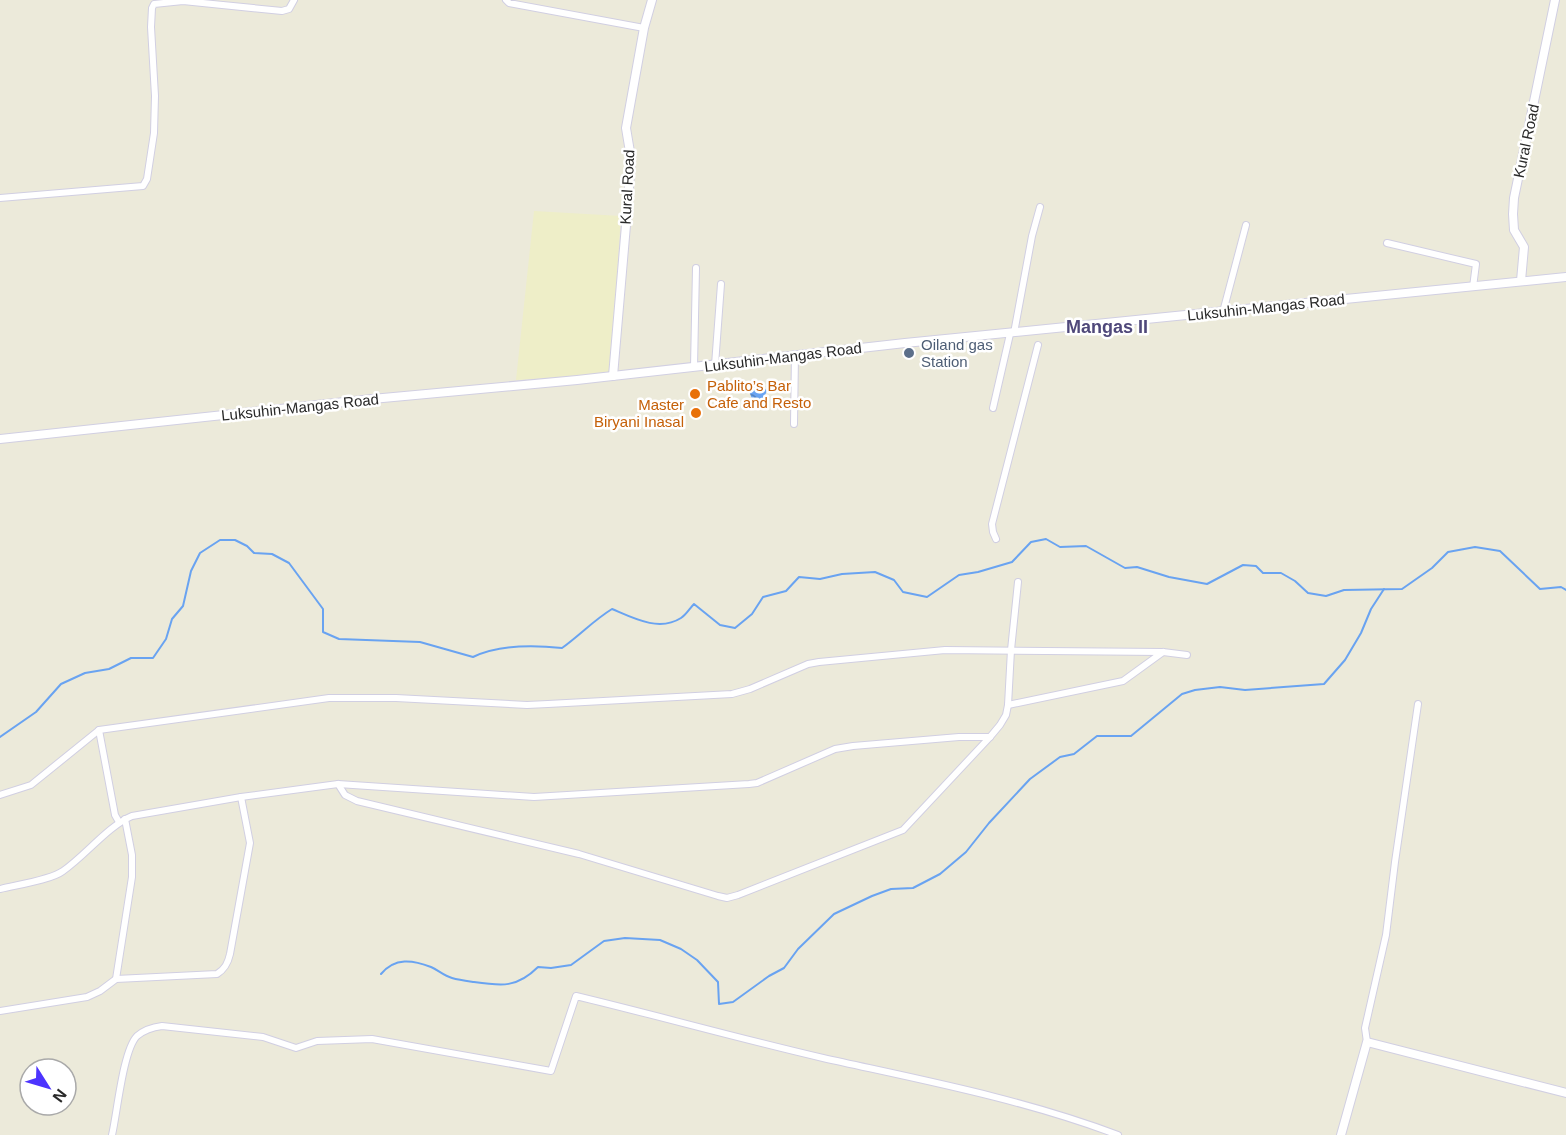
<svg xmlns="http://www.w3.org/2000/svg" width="1566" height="1135" font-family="Arial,sans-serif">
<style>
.education{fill:#eeeec8}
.water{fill:url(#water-waves)}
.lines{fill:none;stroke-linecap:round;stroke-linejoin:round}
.stream{stroke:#69a3f1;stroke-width:2}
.street-casing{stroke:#d1cfe2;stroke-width:8}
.secondary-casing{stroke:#d1cfe2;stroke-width:10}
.street{stroke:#fff;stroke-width:6}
.secondary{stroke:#fff;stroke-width:8}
.service-dot{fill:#5c6f8a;stroke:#fff;stroke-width:2}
.food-dot{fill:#e8710a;stroke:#fff;stroke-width:2}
.labels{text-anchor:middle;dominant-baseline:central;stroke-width:5;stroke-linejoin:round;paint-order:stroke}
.street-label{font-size:15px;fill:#292929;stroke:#fff}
.service-label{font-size:15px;fill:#4e5e75;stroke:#fff;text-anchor:start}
.food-label{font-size:15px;fill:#c56008;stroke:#fff;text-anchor:start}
.quarter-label{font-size:18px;font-weight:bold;fill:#4f487a;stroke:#fff}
</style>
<defs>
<pattern id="water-waves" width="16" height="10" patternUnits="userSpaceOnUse" patternTransform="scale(1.5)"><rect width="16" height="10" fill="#69a3f1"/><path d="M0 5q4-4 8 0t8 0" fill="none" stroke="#5685c3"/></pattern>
</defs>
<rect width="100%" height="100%" fill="#eceada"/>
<path class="education" d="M534,211L621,216L610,374L516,380Z"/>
<path class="water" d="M755,384H762L767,391L763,399L757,404L752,399L749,391Z"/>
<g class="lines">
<g class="stream">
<path d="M0,737L36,712L61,684L85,673L109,669L131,658H153L166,639L172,619L183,606L191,571L200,553L220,540H235L247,546L254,553L272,554L289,563L323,609V632L339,639L420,642L473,657C498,645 534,645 562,648C580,635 594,620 612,609C633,618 659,632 681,618C686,615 690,608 694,604L720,625L735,628L752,614L763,597L786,591L799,577L820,579L842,574L875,572L894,580L903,592L927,597L959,575L978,572L1012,562L1031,542L1046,539L1060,547L1086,546L1125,568L1137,567L1169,577L1207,584L1243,565L1256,566L1263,573H1281L1295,581L1308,593L1326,596L1344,590L1402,589L1432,568L1448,552L1475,547L1500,551L1540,589L1561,587L1566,590"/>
<path d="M381,974C395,957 413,960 431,967C438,970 444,976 452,978C459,980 467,981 474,982C502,986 517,988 538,967L551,968L571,965L604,941L625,938L660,940L681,949L697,960L718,982L719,1004L733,1002L769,976L784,968L798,949L834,914L872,896L891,889L913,888L940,874L966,852L989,823L1030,779L1060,757L1074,754L1097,736H1131L1182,694L1195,690L1220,687L1245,690L1324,684L1345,660L1361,633L1371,609L1384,589"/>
</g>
<g class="street-casing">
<g id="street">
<path d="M506,0L509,3L644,28"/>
<path d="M0,198L143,186L147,179L154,133L155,96L151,27L152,8L154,4L183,1L282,11L289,9L294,0"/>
<path d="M1387,243L1476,264L1473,287"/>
<path d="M1223,312L1246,225"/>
<path d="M1014,333L1032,236L1040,207"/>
<path d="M715,365L721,284"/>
<path d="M694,367L696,268"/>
<path d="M993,408L1010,334"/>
<path d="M794,424L795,354"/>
<path d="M996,539L993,532L992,524L1038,345"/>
<path d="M1008,705L1123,681L1163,652"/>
<path d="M99,730L115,815L119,822"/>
<path d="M338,784L345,795L357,801L579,854L718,896L727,898L738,895L903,830L990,737L1000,725L1006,715L1008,705L1011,650L1018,582"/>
<path d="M0,795L31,785L99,730L329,698H396L527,705L548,704L732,694L750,689L808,664L819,662L945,650L1163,652L1187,655"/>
<path d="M0,889C16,885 51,880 63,871C85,856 108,826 132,816L241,797L338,784L534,797L749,784L757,783L835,749L853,746L959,737H990"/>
<path d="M116,979L132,877V855L125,819"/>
<path d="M0,1011L87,997L100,991L116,979L217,974C225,969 228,963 230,954L250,843L241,797"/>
<path d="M1367,1042L1365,1028L1386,935L1395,862L1418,704"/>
<path d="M112,1135C117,1114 123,1050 137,1036C144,1030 154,1027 162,1026L263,1037L296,1048L317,1041L372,1039L551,1071L576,996C659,1016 741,1039 823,1058C922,1080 1023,1099 1118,1135"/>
</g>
</g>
<g class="secondary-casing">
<g id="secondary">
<path d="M1521,281L1524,247L1514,230L1513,214L1514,198L1555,0"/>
<path d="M613,376L628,202L631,158L626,128L644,28L652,0"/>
<path d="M0,439L372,399L577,380L905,343L1566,277"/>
<path d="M1341,1135L1367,1042L1566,1093"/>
</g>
</g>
<use href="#street" class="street"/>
<use href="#secondary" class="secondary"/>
</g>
<circle class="service-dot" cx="909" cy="353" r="6"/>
<g class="food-dot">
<circle cx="695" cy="394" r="6"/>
<circle cx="696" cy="413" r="6"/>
</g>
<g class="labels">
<g class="street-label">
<text transform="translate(1526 141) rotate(-78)">Kural Road</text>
<text transform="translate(627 187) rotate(-87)">Kural Road</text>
<text transform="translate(1266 307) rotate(-6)">Luksuhin-Mangas Road</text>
<text transform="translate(783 357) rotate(-7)">Luksuhin-Mangas Road</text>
<text transform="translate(300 407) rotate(-6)">Luksuhin-Mangas Road</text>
</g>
<g class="service-label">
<text x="921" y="344">Oiland gas<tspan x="921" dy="17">Station</tspan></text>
</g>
<g class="food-label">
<text x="707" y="385">Pablito’s Bar<tspan x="707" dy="17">Cafe and Resto</tspan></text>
<text x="684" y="404" text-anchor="end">Master<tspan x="684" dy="17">Biryani Inasal</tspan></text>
</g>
<g class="quarter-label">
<text x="1107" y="327">Mangas II</text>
</g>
</g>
<g transform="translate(48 1087) rotate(127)"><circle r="28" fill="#ffffff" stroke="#a9a9a9" stroke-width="1.5"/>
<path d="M0-4.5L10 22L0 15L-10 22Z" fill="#4d34fe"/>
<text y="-9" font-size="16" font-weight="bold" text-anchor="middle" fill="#292929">N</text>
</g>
</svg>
